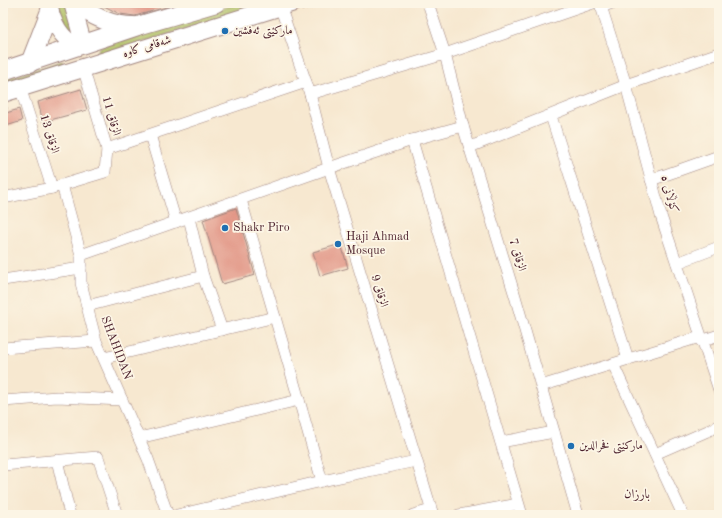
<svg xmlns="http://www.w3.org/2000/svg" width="722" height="518" font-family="'Old Standard TT',Amiri,serif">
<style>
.green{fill:#adbe62;stroke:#7c6e46}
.building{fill:#e08f7f}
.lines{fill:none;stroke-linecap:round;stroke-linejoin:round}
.minor-casing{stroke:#a0847e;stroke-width:12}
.secondary-casing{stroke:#a0847e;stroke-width:18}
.primary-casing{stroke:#a0847e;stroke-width:20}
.path{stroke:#a0847e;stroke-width:2;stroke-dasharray:1 3;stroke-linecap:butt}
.minor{stroke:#fff;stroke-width:11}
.secondary{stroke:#fff;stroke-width:16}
.primary{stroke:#fff;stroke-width:18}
.poi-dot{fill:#1f6fb2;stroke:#fcf5e5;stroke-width:1.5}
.labels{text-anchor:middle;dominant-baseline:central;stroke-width:3.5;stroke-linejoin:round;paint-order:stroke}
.poi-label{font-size:12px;fill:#4a1f2b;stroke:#fcf5e5;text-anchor:start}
.street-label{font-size:12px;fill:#4a1f2b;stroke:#fcf5e5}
.neighbourhood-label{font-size:13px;fill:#4a1f2b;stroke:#fcf5e5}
</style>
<rect width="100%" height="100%" fill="#fcf5e5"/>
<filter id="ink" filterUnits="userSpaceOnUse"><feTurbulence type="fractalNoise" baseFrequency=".025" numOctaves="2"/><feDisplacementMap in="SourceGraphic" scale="8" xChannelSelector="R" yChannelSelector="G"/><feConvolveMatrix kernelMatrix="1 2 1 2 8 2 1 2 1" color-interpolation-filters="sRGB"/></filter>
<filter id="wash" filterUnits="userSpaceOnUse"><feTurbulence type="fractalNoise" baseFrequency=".012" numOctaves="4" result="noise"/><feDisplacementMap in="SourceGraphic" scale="16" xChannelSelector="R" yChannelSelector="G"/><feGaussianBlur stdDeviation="0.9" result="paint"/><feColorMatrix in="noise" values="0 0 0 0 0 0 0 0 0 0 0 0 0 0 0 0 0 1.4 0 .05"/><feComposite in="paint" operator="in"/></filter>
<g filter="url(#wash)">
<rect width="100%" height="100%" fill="#f7e8d0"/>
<g class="green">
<path d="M55,3H66L75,28L70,34L62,28Z"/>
<path d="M239,3H268L99,56L97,53L100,47Z"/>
<path d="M62,61L63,64L3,84V80Z"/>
</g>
<g id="blocks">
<g class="building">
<path d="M98,3H177V4L135,16L120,14Z"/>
<path d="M81,89L87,110L43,122L38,102Z"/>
<path d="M19,109L22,121L3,127V114Z"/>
<path d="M236,208L255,275L222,284L203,220Z"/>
<path d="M341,244L348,268L320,276L313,252Z"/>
</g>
</g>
</g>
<g filter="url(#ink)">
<use href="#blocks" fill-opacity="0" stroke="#a0847e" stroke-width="1"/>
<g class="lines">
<g class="minor-casing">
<g id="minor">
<path d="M428,3L445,54L463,126L515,296L578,515"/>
<path d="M600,3L626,85L661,216L719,390"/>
<path d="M280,6L310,94L329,168L433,515"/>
<path d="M601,7L612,3"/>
<path d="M20,87L52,188"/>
<path d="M310,94L445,54L593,3"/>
<path d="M551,116L628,359"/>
<path d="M150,135L176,222"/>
<path d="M412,140L522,515"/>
<path d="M470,147L626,85L719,53"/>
<path d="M107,149L306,82"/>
<path d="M651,180L719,156"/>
<path d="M62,185L81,255V283L96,341L148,459L168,515"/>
<path d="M3,198L52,188L105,172L107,149L83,67"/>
<path d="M241,200L299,400"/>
<path d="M189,218L203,276L222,330"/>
<path d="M81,255L329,168L412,140L463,126"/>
<path d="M677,263L719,247"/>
<path d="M3,280L81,268"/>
<path d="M87,306L203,276"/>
<path d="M701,341L719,335"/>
<path d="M3,348L96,341"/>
<path d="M104,358L275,317"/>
<path d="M613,364L683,515"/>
<path d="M541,386L700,337"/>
<path d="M3,401L57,397L122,400"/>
<path d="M139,438L299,400L322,481"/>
<path d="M501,442L554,432"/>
<path d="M655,454L719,426"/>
<path d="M57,460L70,515"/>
<path d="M3,465L98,457L117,515"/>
<path d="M177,515L331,479L416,461"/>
<path d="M413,515L431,510"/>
<path d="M459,515L518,504"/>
</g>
</g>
<g class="secondary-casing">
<path id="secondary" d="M49,5C53,23 60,37 77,47L81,35L72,3"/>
</g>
<g class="primary-casing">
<g id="primary">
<path d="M76,3C92,17 113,26 134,26"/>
<path d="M30,63L50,11"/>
<path d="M3,71L141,25L216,3"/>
<path d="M3,93L291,3"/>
</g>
</g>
<g class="path">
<path d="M302,10L335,3"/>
<path d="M3,110L9,107"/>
</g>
<use href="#minor" class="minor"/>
<use href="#secondary" class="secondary"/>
<use href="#primary" class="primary"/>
</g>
</g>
<g class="poi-dot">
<circle cx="225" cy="31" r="4"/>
<circle cx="225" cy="228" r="4"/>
<circle cx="338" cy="244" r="4"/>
<circle cx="571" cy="446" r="4"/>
</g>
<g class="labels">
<g class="poi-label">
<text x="233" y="31">مارکێتی ئەفشین</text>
<text x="233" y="228">Shakr Piro</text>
<text x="346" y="237">Haji Ahmad<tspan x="346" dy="14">Mosque</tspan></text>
<text x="579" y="446">مارکێتی فخرالدین</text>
</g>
<g class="street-label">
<text transform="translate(147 47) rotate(-17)">شەقامی کاوە</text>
<text transform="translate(111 116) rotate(74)">الزقاق 11</text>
<text transform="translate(49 134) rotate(73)">الزقاق 13</text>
<text transform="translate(669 194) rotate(74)">کۆڵانی ٥</text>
<text transform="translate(517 255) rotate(73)">الزقاق 7</text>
<text transform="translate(379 291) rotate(73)">الزقاق 9</text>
<text transform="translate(116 348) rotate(69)">SHAHIDAN</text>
</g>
<g class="neighbourhood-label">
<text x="637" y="494">بارزان</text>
</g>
</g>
<rect width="722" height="518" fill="none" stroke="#fcf5e5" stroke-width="16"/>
</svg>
